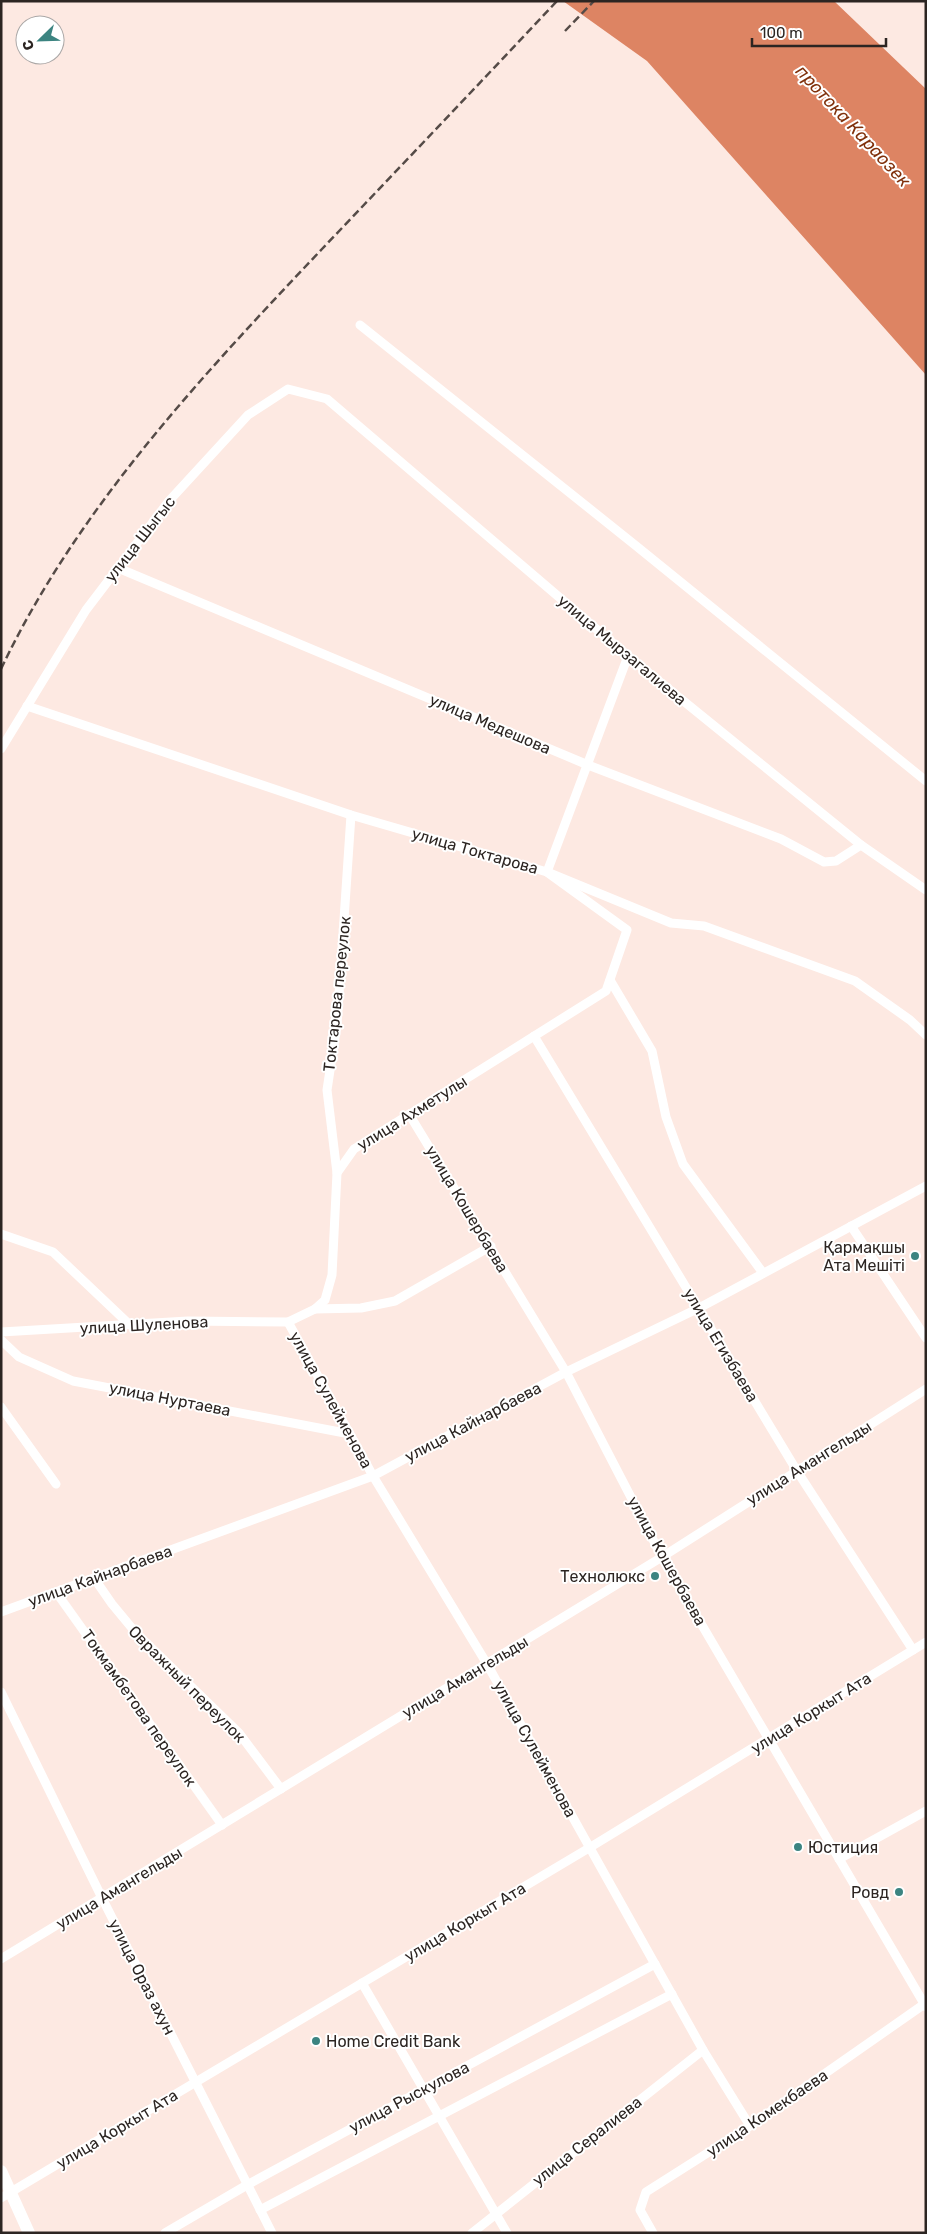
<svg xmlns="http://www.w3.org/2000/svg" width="927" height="2234" font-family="Rubik,sans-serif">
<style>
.water{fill:#dd8463}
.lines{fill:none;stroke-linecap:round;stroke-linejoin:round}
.street{stroke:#fff;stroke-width:9}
.secondary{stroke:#fff;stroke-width:12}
.rail{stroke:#554b47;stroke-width:2.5;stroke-dasharray:8 4;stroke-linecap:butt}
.poi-dot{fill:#3c8481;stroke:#fff;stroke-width:2}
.labels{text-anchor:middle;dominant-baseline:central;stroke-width:4;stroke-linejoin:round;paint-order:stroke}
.street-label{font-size:16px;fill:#2c2522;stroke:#fff}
.poi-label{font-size:16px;fill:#2c2522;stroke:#fff;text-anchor:end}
.water-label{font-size:18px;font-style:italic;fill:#80310c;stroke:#fff}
</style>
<rect width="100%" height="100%" fill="#fde9e2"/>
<path class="water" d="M563,1H834L926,89V375L647,61Z"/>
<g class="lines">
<g class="street">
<path d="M360,325L635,545L926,781"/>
<path d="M118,568L588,765L781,839L824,862L836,861L861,845"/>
<path d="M27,706L351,815L547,872L671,923L704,926L855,981L910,1020L926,1035"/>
<path d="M1,749L86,610L169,501L248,415L288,389L327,399L628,656L861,845L926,890"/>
<path d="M610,980L652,1051L666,1117L683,1164L763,1273"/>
<path d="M534,1036L797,1471L913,1650"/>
<path d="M409,1114L566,1372L662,1557L926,2007"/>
<path d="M337,1173L327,1090L337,1024L351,815"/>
<path d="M851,1226L926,1338"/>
<path d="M1,1234L53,1252L130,1325"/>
<path d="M315,1309L361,1308L395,1301L491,1246"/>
<path d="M288,1322L373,1476L487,1664L703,2050L750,2126"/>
<path d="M1,1332L188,1321L288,1322L315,1309L325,1300L332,1275L337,1173L354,1149L606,991L627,930L547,872L628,656"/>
<path d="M1,1340L19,1357L73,1381L350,1434"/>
<path d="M1,1407L56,1484"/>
<path d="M94,1578L112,1604L136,1633L239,1733L281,1789"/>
<path d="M56,1592L222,1825"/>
<path d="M1,1612L373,1476L566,1372L699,1308L926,1186"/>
<path d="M1,1692L102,1898L272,2233"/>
<path d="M839,1859L926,1811"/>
<path d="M1,1959L662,1557L926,1389"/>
<path d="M362,1983L507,2233"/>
<path d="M1,2198L589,1848L926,1642"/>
<path d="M260,2210L672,1994"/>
<path d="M165,2233L247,2185L655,1964"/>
<path d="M472,2233L703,2050"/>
<path d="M653,2233L640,2210L646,2192L750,2126L923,2005"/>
</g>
<path class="secondary" d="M1,2171L29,2233"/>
<g class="rail">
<path d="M565,31L594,1"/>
<path d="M1,669C77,509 201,377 322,249C400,167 479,84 557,1"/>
</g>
</g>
<g class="poi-dot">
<circle cx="915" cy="1256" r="5"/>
<circle cx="655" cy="1576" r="5"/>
<circle cx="798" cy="1847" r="5"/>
<circle cx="899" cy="1892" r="5"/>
<circle cx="316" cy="2041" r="5"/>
</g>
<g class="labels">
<g class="street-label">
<text transform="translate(140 539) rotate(-52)">улица Шыгыс</text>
<text transform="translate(622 650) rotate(40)">улица Мырзагалиева</text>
<text transform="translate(490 724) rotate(23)">улица Медешова</text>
<text transform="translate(475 851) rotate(16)">улица Токтарова</text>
<text transform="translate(337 994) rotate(-84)">Токтарова переулок</text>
<text transform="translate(412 1113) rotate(-32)">улица Ахметулы</text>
<text transform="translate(467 1209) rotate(59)">улица Кошербаева</text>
<text transform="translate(144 1325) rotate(-3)">улица Шуленова</text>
<text transform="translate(721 1345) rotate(59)">улица Егизбаева</text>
<text transform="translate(170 1399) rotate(11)">улица Нуртаева</text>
<text transform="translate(331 1400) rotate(61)">улица Сулейменова</text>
<text transform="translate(473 1422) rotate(-28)">улица Кайнарбаева</text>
<text transform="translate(809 1463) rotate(-32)">улица Амангельды</text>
<text transform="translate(667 1561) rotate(61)">улица Кошербаева</text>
<text transform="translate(100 1576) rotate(-20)">улица Кайнарбаева</text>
<text transform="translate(465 1677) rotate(-31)">улица Амангельды</text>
<text transform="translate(187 1684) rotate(45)">Овражный переулок</text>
<text transform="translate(139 1708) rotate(55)">Токмамбетова переулок</text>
<text transform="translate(811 1713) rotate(-32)">улица Коркыт Ата</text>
<text transform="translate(535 1749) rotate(61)">улица Сулейменова</text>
<text transform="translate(119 1888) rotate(-31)">улица Амангельды</text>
<text transform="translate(465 1922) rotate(-31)">улица Коркыт Ата</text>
<text transform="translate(142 1977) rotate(63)">улица Ораз ахун</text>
<text transform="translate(409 2097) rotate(-28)">улица Рыскулова</text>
<text transform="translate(767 2113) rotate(-34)">улица Комекбаева</text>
<text transform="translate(117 2129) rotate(-31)">улица Коркыт Ата</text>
<text transform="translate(587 2141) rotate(-38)">улица Сералиева</text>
</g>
<g class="poi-label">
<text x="905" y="1247">Қармақшы<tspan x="905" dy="18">Ата Мешіті</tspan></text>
<text x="645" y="1576">Технолюкс</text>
<text x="808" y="1847" text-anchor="start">Юстиция</text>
<text x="889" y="1892">Ровд</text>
<text x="326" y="2041" text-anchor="start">Home Credit Bank</text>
</g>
<g class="water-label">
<text transform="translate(853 126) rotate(47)">протока Караозек</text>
</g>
</g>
<rect width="927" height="2234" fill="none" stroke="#2c2522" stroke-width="5"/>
<g transform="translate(40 40) rotate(247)"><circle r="24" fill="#ffffff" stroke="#aba8a7"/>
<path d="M0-4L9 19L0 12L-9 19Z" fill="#3c8481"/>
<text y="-8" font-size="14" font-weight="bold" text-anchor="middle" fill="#2c2522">С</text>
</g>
<path d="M752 38v8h134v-8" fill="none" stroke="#2c2522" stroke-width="2.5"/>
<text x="760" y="38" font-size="15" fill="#2c2522" stroke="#ffffff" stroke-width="4" paint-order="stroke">100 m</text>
</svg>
